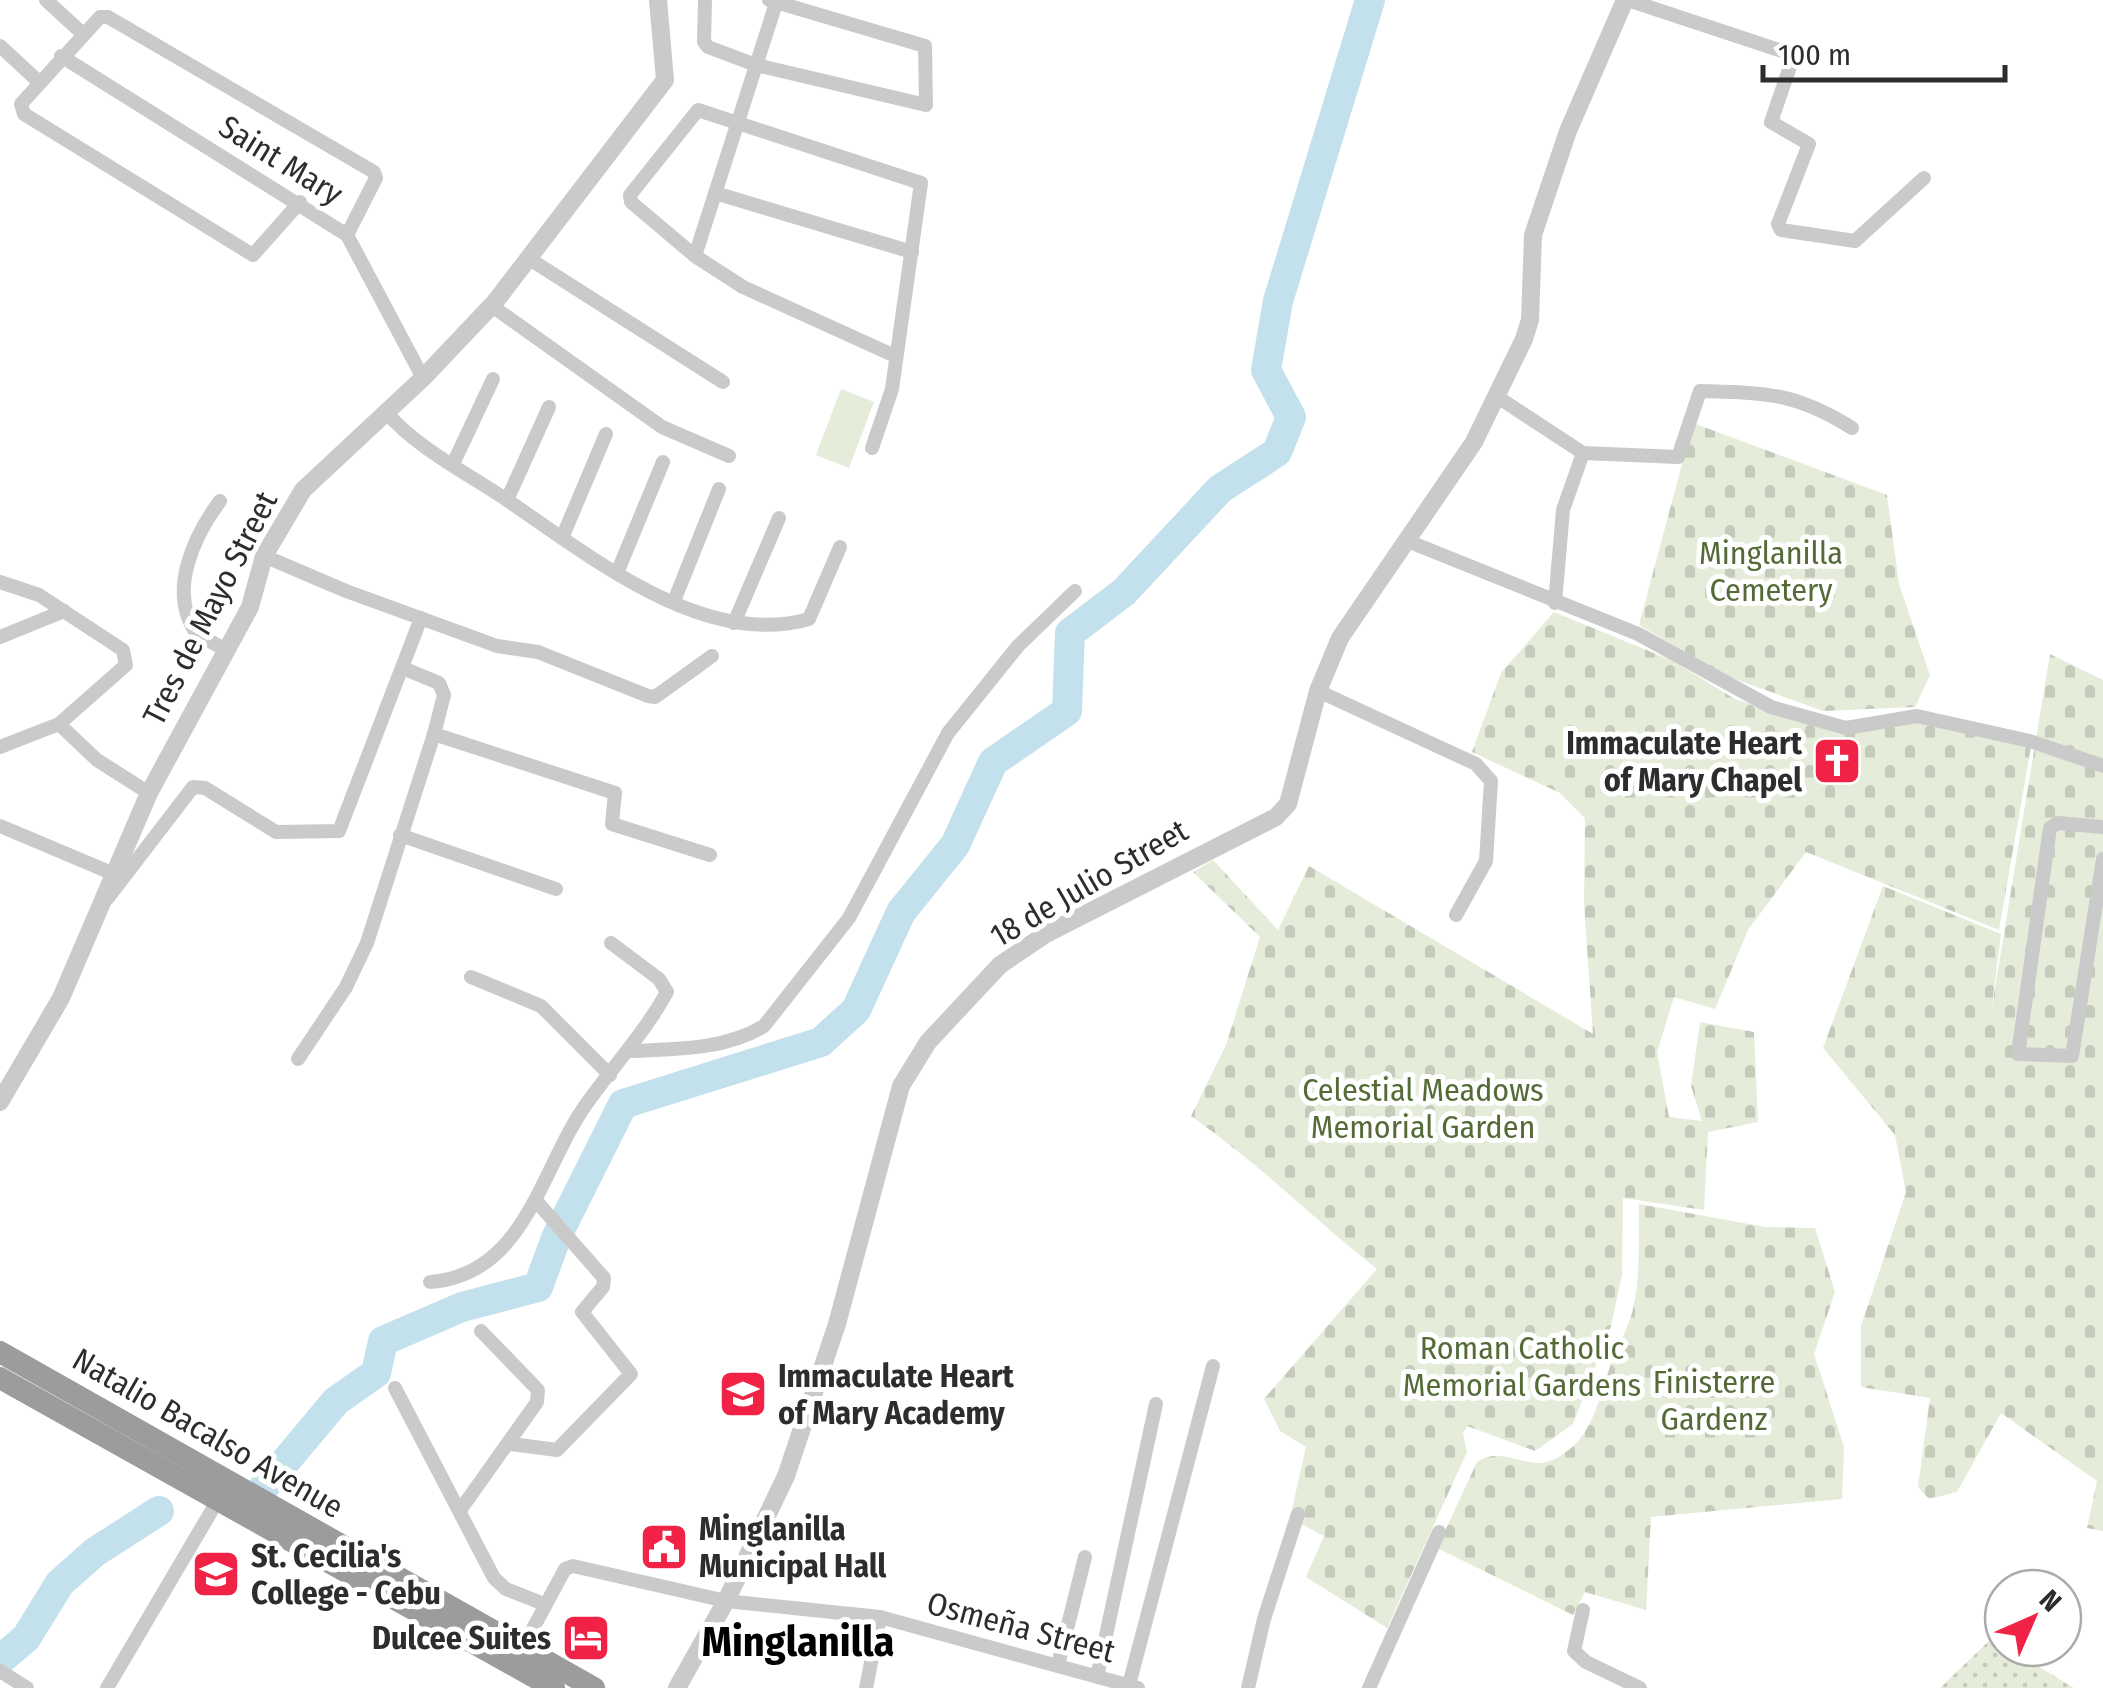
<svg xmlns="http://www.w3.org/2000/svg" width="2103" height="1688" font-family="'Fira Sans Condensed',sans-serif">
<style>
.grass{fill:#e5ecd9}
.cemetery{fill:url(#cemetery-stones)}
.park{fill:url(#park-dots)}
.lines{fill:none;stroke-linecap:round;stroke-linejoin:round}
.river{stroke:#c3e1ed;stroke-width:30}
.minor{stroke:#cacaca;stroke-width:14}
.tertiary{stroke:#cacaca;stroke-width:18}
.trunk{stroke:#9c9c9c;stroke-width:22}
.labels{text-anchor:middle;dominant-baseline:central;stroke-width:10;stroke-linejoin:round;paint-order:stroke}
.street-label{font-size:32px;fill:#2d2d2d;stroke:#fff}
.park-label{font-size:32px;fill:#546b38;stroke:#fff}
.poi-label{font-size:32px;font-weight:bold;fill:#2d2d2d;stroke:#fff;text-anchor:start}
.district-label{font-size:42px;font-weight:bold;fill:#000;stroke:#fff}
</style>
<defs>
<pattern id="cemetery-stones" width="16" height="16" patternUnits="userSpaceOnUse" patternTransform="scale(2.5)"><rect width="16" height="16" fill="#e5ecd9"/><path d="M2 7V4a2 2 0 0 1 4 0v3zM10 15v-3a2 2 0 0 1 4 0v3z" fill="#c5cbbb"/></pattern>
<pattern id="park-dots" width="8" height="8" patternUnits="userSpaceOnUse" patternTransform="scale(2.5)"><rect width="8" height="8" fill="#e5ecd9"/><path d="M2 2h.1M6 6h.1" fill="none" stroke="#c5cbbb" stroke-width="1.8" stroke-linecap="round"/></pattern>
</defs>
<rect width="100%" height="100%" fill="#fff"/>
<path class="grass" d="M841,389L874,402L849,468L816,455Z"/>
<g class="cemetery">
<path d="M1693,423L1887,495L1899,584L1930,675L1915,707L1823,711L1724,675L1639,625Z"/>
<path d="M1554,612L1673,661L1735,699L1848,733L1916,719L2031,747L1999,930L1806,852L1748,930L1715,1009L1674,997L1657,1052L1669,1117L1702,1121L1691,1086L1700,1022L1754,1032L1758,1122L1708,1132L1704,1210L1623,1198L1622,1275L1611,1326L1573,1424L1535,1451L1467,1426L1463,1433L1467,1452L1387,1628L1306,1577L1324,1536L1290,1518L1306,1447L1280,1431L1264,1399L1377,1269C1314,1219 1257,1162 1191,1116L1226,1045L1260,937L1193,872L1213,860L1278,930L1309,866L1593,1034L1584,904L1585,818L1560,793L1472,752L1501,673Z"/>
<path d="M2050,654L2103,680V1531L2087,1528L2097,1481L2001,1413L1957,1492L1929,1499L1918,1487L1930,1398L1861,1387V1326L1906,1192L1895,1135L1823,1048L1883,886L2001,934L1991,1012Z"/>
<path d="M1639,1204L1765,1227L1815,1228L1835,1292L1814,1354L1844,1447L1842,1499L1651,1517L1646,1610L1585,1592L1573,1615L1437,1548L1477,1462C1504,1444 1528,1474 1557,1458C1595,1437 1598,1398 1612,1361C1619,1343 1631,1323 1634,1304C1641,1273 1638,1236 1639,1204Z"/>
</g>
<path class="park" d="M1992,1638L2074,1688H1940Z"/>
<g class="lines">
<g class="river">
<path d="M264,1487L336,1401L376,1373L383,1341L462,1307L538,1287L556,1238L623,1104L821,1042L856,1010L901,912L955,845L993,762L1067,711L1070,633L1124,592L1220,489L1277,452L1291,417L1266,370L1278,301L1370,0"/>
<path d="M0,1660L26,1638L60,1583L95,1552L159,1511"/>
</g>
<g class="minor">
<path d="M46,0L83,34"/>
<path d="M705,0L704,42L708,47L756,65L926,105L925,46L769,0"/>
<path d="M1628,0L1794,55L1771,122L1809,144L1778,224L1781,230L1855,241L1924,178"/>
<path d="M0,46L39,82"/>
<path d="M61,56L347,235L423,378"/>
<path d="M715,193L912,252"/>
<path d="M300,202L253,255L24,114L21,104L100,17H108L374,172L376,178L347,235"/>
<path d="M695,256L777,0"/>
<path d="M528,258L723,382"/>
<path d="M492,306L662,427L729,456"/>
<path d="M1499,398L1583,453L1678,457L1700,391C1766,393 1794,392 1852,428"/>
<path d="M385,411C416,447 461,470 501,496C585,552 702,650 809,619L840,547"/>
<path d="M872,448L892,389L921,183L698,110L630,195L631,202L695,256L743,287L895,356"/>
<path d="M453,464L493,379"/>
<path d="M507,500L549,407"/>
<path d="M220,501C194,536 167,592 197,634L226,650"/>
<path d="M562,538L606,434"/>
<path d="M1410,542L1638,634L1771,707L1846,728L1917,716L2030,741L2103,766"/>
<path d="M264,556L346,591L497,646L538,652L648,696L655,697L712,656"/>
<path d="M617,573L663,462"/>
<path d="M0,582L39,595L123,650L126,665L59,724L0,747"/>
<path d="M674,601L719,489"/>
<path d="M1555,603L1563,510L1583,453"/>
<path d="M734,623L779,518"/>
<path d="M0,637L64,611"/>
<path d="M1318,691L1476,764L1491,781L1486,861L1456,915"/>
<path d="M59,724L97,760L149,793"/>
<path d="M434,734L615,793L612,824L710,855"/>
<path d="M0,826L114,874"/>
<path d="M2103,827L2058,823L2050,828L2018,1054L2072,1056L2103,859"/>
<path d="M400,835L556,889"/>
<path d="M107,899L193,787L205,788L276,832L339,831L421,618"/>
<path d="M471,977L541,1006L610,1075"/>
<path d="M630,1051C675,1049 725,1050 764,1026L849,918L948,733L1018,646L1075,591"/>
<path d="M298,1059L346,987L367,943L434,734L444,695L439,683L405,669"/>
<path d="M430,1282C528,1275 541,1163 590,1099C616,1063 645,1032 667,992L659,979L611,943"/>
<path d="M395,1388L494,1578L506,1589L544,1604"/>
<path d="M511,1444L557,1450L631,1374L582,1312L603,1287L604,1278L537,1202"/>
<path d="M461,1509L537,1402L538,1390L481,1331"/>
<path d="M1583,1610L1574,1651L1586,1662L1640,1688"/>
<path d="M523,1647L565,1569L573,1566L726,1601L880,1617L1138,1688"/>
<path d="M1058,1665L1085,1557"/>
<path d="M0,1671L27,1688"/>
<path d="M1097,1677L1156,1404"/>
<path d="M1129,1685L1213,1366"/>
<path d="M107,1688L218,1500"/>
<path d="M866,1688L880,1617"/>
<path d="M1248,1688L1264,1619L1298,1514"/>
<path d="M1369,1688L1439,1532"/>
</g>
<g class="tertiary">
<path d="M0,1102L61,998L149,793L250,607L264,556L303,490L423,378L495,302L665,80L658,0"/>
<path d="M677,1688L726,1601L786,1476L837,1324L901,1086L928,1042L1000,965L1046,934L1276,817L1288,804L1318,691L1340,638L1474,442L1524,339L1530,320L1533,235L1568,131L1625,0"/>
</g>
<g class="trunk">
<path d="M0,1352L594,1688"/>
<path d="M0,1378L554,1688"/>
</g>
</g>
<defs>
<g id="church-square" transform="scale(2.5)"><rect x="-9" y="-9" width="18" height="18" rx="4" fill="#f02245" stroke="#fff"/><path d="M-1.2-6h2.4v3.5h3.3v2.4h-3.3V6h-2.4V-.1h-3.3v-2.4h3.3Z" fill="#fff"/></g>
<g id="school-square" transform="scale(2.5)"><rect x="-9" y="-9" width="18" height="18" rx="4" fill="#f02245" stroke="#fff"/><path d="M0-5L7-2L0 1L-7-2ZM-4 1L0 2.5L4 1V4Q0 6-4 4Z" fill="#fff"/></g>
<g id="civic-square" transform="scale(2.5)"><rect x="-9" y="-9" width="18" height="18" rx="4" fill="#f02245" stroke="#fff"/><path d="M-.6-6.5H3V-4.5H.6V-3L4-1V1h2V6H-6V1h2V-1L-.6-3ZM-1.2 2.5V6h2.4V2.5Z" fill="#fff"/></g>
<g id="university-square" transform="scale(2.5)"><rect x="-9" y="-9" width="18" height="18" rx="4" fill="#f02245" stroke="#fff"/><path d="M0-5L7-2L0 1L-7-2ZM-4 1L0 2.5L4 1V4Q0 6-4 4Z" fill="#fff"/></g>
<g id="hotel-square" transform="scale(2.5)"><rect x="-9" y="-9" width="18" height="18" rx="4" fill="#f02245" stroke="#fff"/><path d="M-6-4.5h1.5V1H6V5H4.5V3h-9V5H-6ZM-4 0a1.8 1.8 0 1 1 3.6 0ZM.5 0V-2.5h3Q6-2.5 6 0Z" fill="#fff"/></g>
</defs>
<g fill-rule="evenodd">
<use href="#church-square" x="1837" y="761"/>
<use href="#school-square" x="743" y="1394"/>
<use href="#civic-square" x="664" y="1547"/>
<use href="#university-square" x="216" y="1574"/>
<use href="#hotel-square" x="586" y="1638"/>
</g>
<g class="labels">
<g class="street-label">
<text transform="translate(281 160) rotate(32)">Saint Mary</text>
<text transform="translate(210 608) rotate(-63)">Tres de Mayo Street</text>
<text transform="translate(1089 883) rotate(-30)">18 de Julio Street</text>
<text transform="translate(208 1433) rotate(30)">Natalio Bacalso Avenue</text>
<text transform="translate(1021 1627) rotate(15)">Osmeña Street</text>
</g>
<g class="park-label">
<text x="1771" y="553">Minglanilla<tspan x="1771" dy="37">Cemetery</tspan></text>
<text x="1423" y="1090">Celestial Meadows<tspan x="1423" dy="37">Memorial Garden</tspan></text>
<text x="1522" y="1348">Roman Catholic<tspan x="1522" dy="37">Memorial Gardens</tspan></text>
<text x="1714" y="1382">Finisterre<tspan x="1714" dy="37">Gardenz</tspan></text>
</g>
<g class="poi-label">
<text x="1802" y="743" text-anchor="end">Immaculate Heart<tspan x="1802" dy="37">of Mary Chapel</tspan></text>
<text x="778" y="1376">Immaculate Heart<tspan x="778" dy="37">of Mary Academy</tspan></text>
<text x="699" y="1529">Minglanilla<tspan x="699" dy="37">Municipal Hall</tspan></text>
<text x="251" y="1556">St. Cecilia's<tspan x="251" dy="37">College - Cebu</tspan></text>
<text x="551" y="1638" text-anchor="end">Dulcee Suites</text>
</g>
<g class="district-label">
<text x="798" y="1642">Minglanilla</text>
</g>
</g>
<g transform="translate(2033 1618) rotate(45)"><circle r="48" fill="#ffffff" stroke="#ababab" stroke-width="2.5"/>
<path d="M0-8L18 38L0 25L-18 38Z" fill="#f02245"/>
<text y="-15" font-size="28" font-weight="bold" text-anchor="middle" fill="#2d2d2d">N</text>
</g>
<path d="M1763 65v15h242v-15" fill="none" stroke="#2d2d2d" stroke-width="5"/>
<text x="1778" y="65" font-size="30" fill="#2d2d2d" stroke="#ffffff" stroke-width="8" paint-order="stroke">100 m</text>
</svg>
